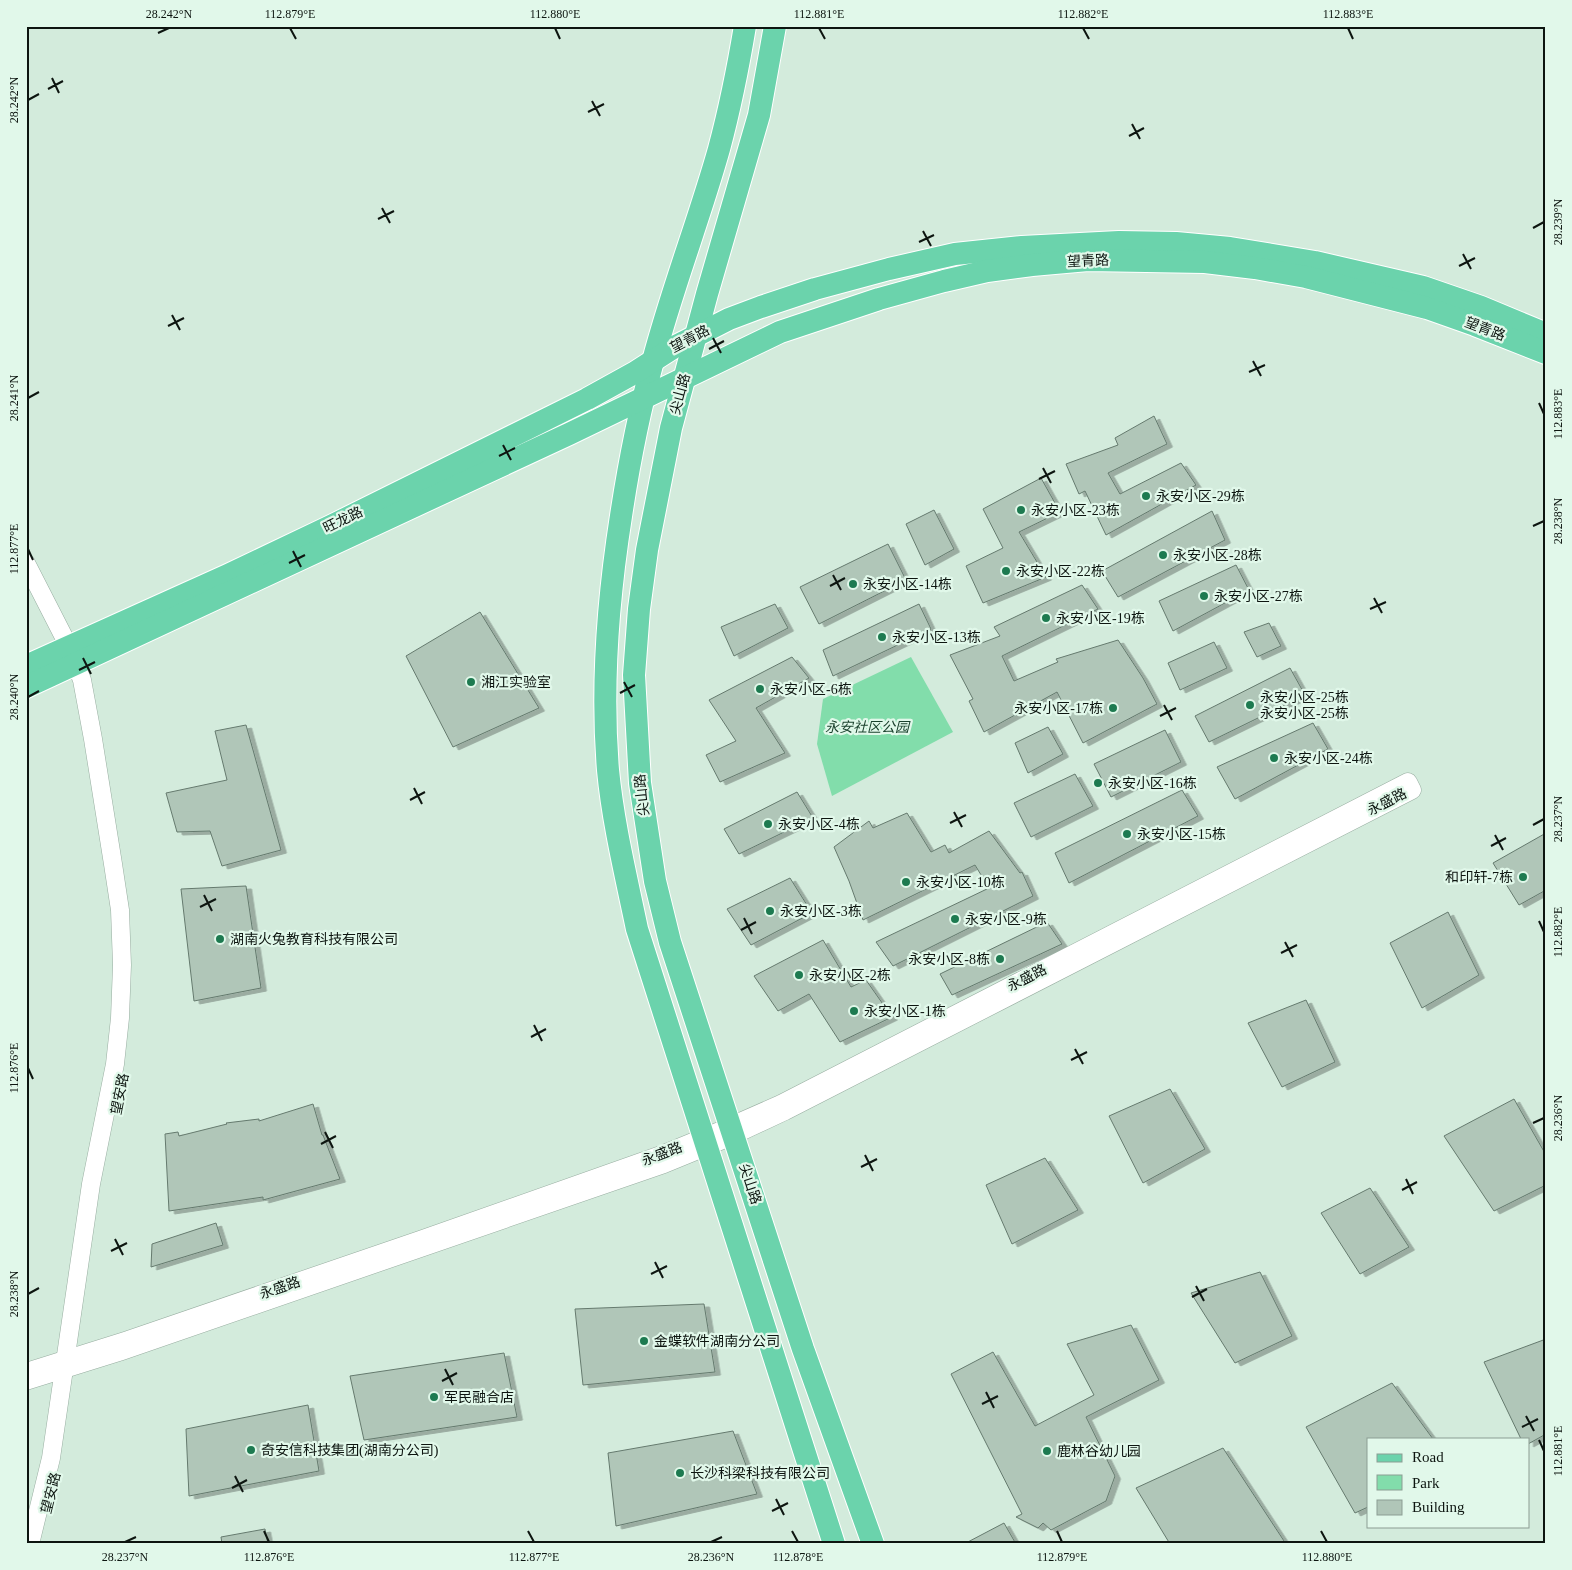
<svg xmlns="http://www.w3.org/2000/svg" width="1572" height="1570" font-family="'Times New Roman','Noto Sans SC',serif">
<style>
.green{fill:#82ddab}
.building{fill:#b0c6b8;stroke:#657a6e;filter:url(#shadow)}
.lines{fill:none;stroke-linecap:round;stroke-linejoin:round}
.minor-casing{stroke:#97ada0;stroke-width:19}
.major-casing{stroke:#fff;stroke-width:24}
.minor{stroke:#fff;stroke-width:18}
.major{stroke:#6bd3ac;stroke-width:22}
.ticks{fill:none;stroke:#0d1510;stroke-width:2}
.poi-dot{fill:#1d7a50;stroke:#e1f8ea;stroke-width:2}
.labels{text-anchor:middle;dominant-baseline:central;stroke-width:4.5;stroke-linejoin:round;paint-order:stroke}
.street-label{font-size:14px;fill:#0d1510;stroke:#e1f8ea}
.poi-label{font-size:14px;fill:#0d1510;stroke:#e1f8ea;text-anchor:start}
.park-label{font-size:14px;font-style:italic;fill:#1a412d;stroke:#e1f8ea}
.neatline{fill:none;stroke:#0d1510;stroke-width:2}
.ticks-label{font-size:12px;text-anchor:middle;fill:#0d1510}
</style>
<defs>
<filter id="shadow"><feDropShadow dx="5.5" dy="3" stdDeviation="0" flood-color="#0004"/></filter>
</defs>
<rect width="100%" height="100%" fill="#d3ebdc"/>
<path class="green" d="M911,657L953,732L832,796L817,744L823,699Z"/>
<g class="building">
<path d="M1154,416L1167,444L1108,473L1120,494L1181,463L1196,485L1106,535L1085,491L1079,494L1066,464L1118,445L1115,438Z"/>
<path d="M1041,478L1060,512L1019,532L1046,577L983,603L966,566L1003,548L983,509Z"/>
<path d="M934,510L954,549L925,565L906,524Z"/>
<path d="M1212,511L1225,540L1118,597L1102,571Z"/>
<path d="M888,544L906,580L819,624L800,587Z"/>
<path d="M1236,565L1249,590L1173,631L1159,601Z"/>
<path d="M1082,585L1098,609L1002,656L1014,681L1058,662L1056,659L1118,640L1143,678L1157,704L1083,743L1057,692L984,732L969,701L973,699L950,655L1000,636L994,627Z"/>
<path d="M775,604L788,628L734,656L721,627Z"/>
<path d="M919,604L931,629L833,676L823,650Z"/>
<path d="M480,612L539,708L453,747L406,656Z"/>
<path d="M1269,623L1281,646L1257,657L1244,632Z"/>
<path d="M1214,642L1227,668L1180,690L1168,663Z"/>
<path d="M792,657L809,678L756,708L785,753L720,782L706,755L736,741L709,700Z"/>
<path d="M1290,668L1305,695L1209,742L1195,716Z"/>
<path d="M1313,723L1328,749L1235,799L1217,767Z"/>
<path d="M246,725L281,850L222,866L210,831L177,832L166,793L227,780L215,731Z"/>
<path d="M1048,727L1063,754L1028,773L1015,743Z"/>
<path d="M1165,730L1181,762L1111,797L1094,764Z"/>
<path d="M1075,774L1093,806L1031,837L1014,803Z"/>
<path d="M1182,790L1198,816L1069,883L1055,853Z"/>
<path d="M797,792L813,818L739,854L724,829Z"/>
<path d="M907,813L931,852L945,845L949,853L989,831L1020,873L1022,872L1033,896L893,966L876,942L989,888L975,865L863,920L849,881L834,847L869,821L873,828Z"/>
<path d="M1546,833V890L1519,905L1493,863Z"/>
<path d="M790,878L812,913L751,945L727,909Z"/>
<path d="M246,886L261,988L194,1001L181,889Z"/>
<path d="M1448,912L1479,975L1422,1008L1390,943Z"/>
<path d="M1047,922L1062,944L952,995L940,974Z"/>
<path d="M823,940L851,987L866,980L892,1017L840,1042L809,994L778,1011L754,976Z"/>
<path d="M1306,1000L1335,1062L1282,1087L1248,1023Z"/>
<path d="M1170,1089L1205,1149L1143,1183L1109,1116Z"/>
<path d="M1514,1099L1546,1155V1185L1494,1211L1444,1136Z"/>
<path d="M313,1104L322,1135H323L340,1179L263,1200V1197L169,1211L165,1134L178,1132L179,1136L227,1124L226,1123L259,1119V1121Z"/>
<path d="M1045,1158L1078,1210L1012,1244L986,1185Z"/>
<path d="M1370,1188L1409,1247L1360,1274L1321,1213Z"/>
<path d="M216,1223L223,1245L151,1267L152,1244Z"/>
<path d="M1260,1272L1292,1336L1235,1363L1191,1293Z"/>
<path d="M704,1304L715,1372L583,1385L575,1309Z"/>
<path d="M1131,1325L1159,1380L1086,1417L1115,1476L1106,1501L1051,1530L1043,1523L1038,1528L1016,1517L1022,1514L951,1374L993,1352L1035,1426L1094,1395L1067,1344Z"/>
<path d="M1546,1339V1434L1528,1444V1439H1521L1484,1362Z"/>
<path d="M504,1353L517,1417L364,1440L350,1376Z"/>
<path d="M1392,1383L1433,1439H1368V1507L1355,1513L1306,1427Z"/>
<path d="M308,1405L319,1471L189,1496L186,1429Z"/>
<path d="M733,1431L757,1494L616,1526L608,1453Z"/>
<path d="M1223,1448L1286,1544H1170L1136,1488Z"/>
<path d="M1004,1523L1016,1544H964Z"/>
<path d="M265,1529L268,1544H222L221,1537Z"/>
</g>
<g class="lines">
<g class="minor-casing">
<g id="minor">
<path d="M26,563L69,647L82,680L93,739L113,864L120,910L122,965L120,1018L115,1064L91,1184L51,1458L30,1544"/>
<path d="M26,1372L128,1340L420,1240L661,1155L722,1130L781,1104L1408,782L1412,790L785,1111L725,1139L664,1164L119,1352L26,1381"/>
</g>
</g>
<g class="major-casing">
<g id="major">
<path d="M745,26C738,68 730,108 719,149C699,220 672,289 653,361C639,412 629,463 621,516C608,599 601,685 608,770C613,823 626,876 637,929L834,1544"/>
<path d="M775,26L759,115L707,294L671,428L647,550L639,609L634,675L640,783L655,881L670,942L803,1349L873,1544"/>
<path d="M26,666L228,575L331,526L587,399L634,373L676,346L729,319L761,307L815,289L889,269L955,254L1022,247L1119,242L1176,243L1230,248L1315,262L1423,287L1481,307L1546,334"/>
<path d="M26,687L569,434L780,332L879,299L944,281L987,271L1032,265L1088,260L1205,262L1255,268L1306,277L1427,308L1475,325L1546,353"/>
</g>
</g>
<use href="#minor" class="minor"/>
<use href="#major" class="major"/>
</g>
<path class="ticks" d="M290,28L296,39M555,28L560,39M819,28L825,39M1083,28L1089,39M1348,28L1353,39M158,33L169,28M52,78L59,93M48,89L63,81M28,100L39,94M592,101L600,116M588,112L604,104M1132,124L1140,139M1129,136L1144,128M382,208L390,223M378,219L394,211M1533,228L1544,222M923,231L931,246M919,242L934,235M1463,254L1471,269M1459,266L1475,258M172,315L180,330M168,326L184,318M713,338L721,353M709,349L724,341M1253,361L1261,376M1249,372L1265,365M28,398L39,392M1539,403L1544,414M503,445L511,460M499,456L515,448M1043,468L1051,483M1039,479L1055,471M1533,526L1544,521M28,549L33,560M293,551L301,567M289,563L305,555M833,575L841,590M830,586L845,578M1374,598L1382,613M1370,609L1386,602M83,658L91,674M79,670L95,662M624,682L632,697M620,693L635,685M28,697L39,691M1164,705L1172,720M1160,716L1176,708M414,788L422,804M410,800L425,792M954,812L962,827M950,823L966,815M1533,825L1544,819M1495,835L1503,850M1491,846L1506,838M204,895L212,911M200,907L216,899M744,918L752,934M1539,921L1544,932M741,930L756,922M1285,942L1293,957M1281,953L1297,945M534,1025L542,1041M531,1037L546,1029M1075,1049L1083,1064M1071,1060L1087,1052M28,1068L33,1079M1533,1123L1544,1118M325,1132L333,1148M321,1144L336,1136M865,1155L873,1171M861,1167L877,1159M1406,1179L1413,1194M1402,1190L1417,1182M115,1239L123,1255M111,1251L127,1243M655,1262L663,1278M651,1274L667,1266M1196,1286L1204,1301M28,1294L39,1288M1192,1297L1207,1289M445,1369L453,1385M442,1381L457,1373M986,1392L994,1408M982,1404L998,1396M1526,1416L1534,1431M1522,1427L1538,1419M1539,1440L1544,1451M235,1476L243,1492M232,1488L247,1480M776,1499L784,1515M772,1511L788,1503M264,1531L269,1542M528,1531L534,1542M792,1531L798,1542M1057,1531L1062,1542M1321,1531L1327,1542M125,1542L136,1537M711,1542L722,1537"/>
<g class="poi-dot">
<circle cx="1146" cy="496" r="5"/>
<circle cx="1021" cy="510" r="5"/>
<circle cx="1163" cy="555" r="5"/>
<circle cx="1006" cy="571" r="5"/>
<circle cx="853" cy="584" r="5"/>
<circle cx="1204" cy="596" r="5"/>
<circle cx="1046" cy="618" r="5"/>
<circle cx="882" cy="637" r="5"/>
<circle cx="471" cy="682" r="5"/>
<circle cx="760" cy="689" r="5"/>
<circle cx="1250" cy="705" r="5"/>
<circle cx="1113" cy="708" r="5"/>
<circle cx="1274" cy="758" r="5"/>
<circle cx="1098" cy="783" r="5"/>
<circle cx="768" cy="824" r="5"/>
<circle cx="1127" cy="834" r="5"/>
<circle cx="1523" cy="877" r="5"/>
<circle cx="906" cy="882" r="5"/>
<circle cx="770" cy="911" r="5"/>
<circle cx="955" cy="919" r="5"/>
<circle cx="220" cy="939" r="5"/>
<circle cx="1000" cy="959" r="5"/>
<circle cx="799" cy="975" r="5"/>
<circle cx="854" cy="1011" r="5"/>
<circle cx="644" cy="1341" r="5"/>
<circle cx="434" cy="1397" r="5"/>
<circle cx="251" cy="1450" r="5"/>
<circle cx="1047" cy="1451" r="5"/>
<circle cx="680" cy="1473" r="5"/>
</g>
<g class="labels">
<g class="street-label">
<text transform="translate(1088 261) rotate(-3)">望青路</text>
<text transform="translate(1485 329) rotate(21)">望青路</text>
<text transform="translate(690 339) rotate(-28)">望青路</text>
<text transform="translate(680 394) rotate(-75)">尖山路</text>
<text transform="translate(343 520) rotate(-26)">旺龙路</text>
<text transform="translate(642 795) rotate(-96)">尖山路</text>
<text transform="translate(1387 802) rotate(-27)">永盛路</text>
<text transform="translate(1027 978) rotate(-27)">永盛路</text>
<text transform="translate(120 1094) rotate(-79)">望安路</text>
<text transform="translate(662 1154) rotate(-21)">永盛路</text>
<text transform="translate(750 1184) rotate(72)">尖山路</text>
<text transform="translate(280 1288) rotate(-19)">永盛路</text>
<text transform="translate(51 1493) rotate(-76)">望安路</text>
</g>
<g class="poi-label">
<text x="1156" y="496">永安小区-29栋</text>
<text x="1031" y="510">永安小区-23栋</text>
<text x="1173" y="555">永安小区-28栋</text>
<text x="1016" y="571">永安小区-22栋</text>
<text x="863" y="584">永安小区-14栋</text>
<text x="1214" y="596">永安小区-27栋</text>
<text x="1056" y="618">永安小区-19栋</text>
<text x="892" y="637">永安小区-13栋</text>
<text x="481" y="682">湘江实验室</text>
<text x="770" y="689">永安小区-6栋</text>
<text x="1260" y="697">永安小区-25栋<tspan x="1260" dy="16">永安小区-25栋</tspan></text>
<text x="1103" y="708" text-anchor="end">永安小区-17栋</text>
<text x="1284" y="758">永安小区-24栋</text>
<text x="1108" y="783">永安小区-16栋</text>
<text x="778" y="824">永安小区-4栋</text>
<text x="1137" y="834">永安小区-15栋</text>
<text x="1513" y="877" text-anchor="end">和印轩-7栋</text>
<text x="916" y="882">永安小区-10栋</text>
<text x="780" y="911">永安小区-3栋</text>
<text x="965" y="919">永安小区-9栋</text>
<text x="230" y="939">湖南火兔教育科技有限公司</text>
<text x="990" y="959" text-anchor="end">永安小区-8栋</text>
<text x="809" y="975">永安小区-2栋</text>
<text x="864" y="1011">永安小区-1栋</text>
<text x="654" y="1341">金蝶软件湖南分公司</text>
<text x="444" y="1397">军民融合店</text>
<text x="261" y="1450">奇安信科技集团(湖南分公司)</text>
<text x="1057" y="1451">鹿林谷幼儿园</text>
<text x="690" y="1473">长沙科梁科技有限公司</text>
</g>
<g class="park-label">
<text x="867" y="727">永安社区公园</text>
</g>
</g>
<rect width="1572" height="1570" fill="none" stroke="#e1f8ea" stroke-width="55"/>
<rect x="1367" y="1438" width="162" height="90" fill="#e1f8ea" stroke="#8c9d93"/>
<rect x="1377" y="1454" width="25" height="8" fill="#6bd3ac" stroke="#8c9d93"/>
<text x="1412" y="1462" font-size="15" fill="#0d1510">Road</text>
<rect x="1377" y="1475" width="25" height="15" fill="#82ddab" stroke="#8c9d93"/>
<text x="1412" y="1488" font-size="15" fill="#0d1510">Park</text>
<rect x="1377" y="1500" width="25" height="15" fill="#b0c6b8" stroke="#8c9d93"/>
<text x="1412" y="1512" font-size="15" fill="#0d1510">Building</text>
<rect x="28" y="28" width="1516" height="1514" class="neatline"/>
<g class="ticks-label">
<text x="169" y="18">28.242°N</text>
<text x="290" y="18">112.879°E</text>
<text x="555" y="18">112.880°E</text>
<text x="819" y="18">112.881°E</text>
<text x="1083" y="18">112.882°E</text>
<text x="1348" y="18">112.883°E</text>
<text transform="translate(14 100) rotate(-90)" y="4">28.242°N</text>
<text transform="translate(1558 222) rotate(-90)" y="4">28.239°N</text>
<text transform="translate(14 398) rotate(-90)" y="4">28.241°N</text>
<text transform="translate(1558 414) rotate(-90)" y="4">112.883°E</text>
<text transform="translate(1558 521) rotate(-90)" y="4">28.238°N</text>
<text transform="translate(14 549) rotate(-90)" y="4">112.877°E</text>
<text transform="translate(14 697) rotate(-90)" y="4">28.240°N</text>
<text transform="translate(1558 819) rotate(-90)" y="4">28.237°N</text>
<text transform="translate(1558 932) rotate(-90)" y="4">112.882°E</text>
<text transform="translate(14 1068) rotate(-90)" y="4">112.876°E</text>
<text transform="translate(1558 1118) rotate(-90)" y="4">28.236°N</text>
<text transform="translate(14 1294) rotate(-90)" y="4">28.238°N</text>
<text transform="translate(1558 1451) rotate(-90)" y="4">112.881°E</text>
<text x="125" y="1561">28.237°N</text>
<text x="269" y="1561">112.876°E</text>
<text x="534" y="1561">112.877°E</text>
<text x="711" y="1561">28.236°N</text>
<text x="798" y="1561">112.878°E</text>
<text x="1062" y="1561">112.879°E</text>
<text x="1327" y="1561">112.880°E</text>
</g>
</svg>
